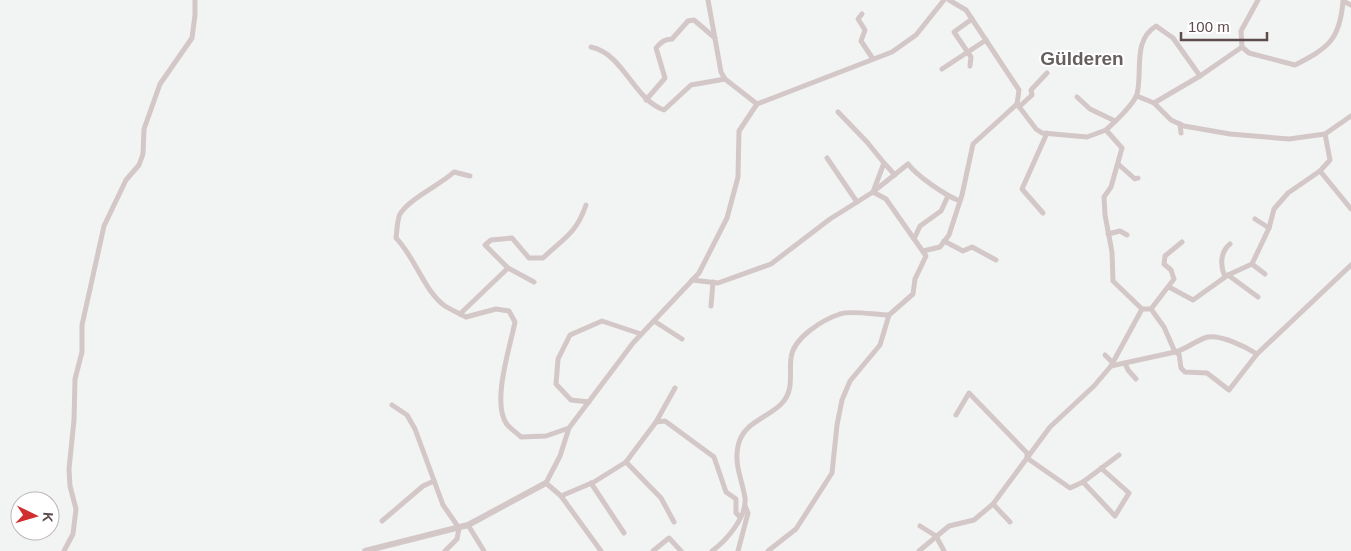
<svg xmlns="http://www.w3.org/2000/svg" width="1351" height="551" font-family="Helvetica,sans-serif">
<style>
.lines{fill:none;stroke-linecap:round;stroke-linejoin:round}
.minor{stroke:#d4c7c8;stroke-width:5}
.tertiary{stroke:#d4c7c8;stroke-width:6}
.labels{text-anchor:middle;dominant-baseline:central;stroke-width:4;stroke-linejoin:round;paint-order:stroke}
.quarter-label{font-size:19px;font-weight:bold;fill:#665f5f;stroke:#fff}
</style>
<rect width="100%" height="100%" fill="#f2f4f3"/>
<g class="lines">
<g class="minor">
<path d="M708,0L721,72L725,79L757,104"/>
<path d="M862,14L858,19L865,30L861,41L873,59"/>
<path d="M591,47C624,54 633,99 664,110L691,85L725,79"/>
<path d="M1242,47L1241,31L1258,0"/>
<path d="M970,66L971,57L954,32L972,19"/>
<path d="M942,69L986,40"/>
<path d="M1137,96L1154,103L1171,120L1184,126L1230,134L1289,139L1325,134L1351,116"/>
<path d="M1077,97L1090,109L1115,121"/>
<path d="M646,100L665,78L656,48C661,42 665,39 672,39L688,21L694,20L715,38"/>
<path d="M1154,103L1200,76L1242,47L1249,53L1295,65C1328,48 1340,40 1343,1L1351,5"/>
<path d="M1019,107L1032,95L1031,90L1047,73"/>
<path d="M838,112L867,142L884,163L873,192"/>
<path d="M1180,124L1181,133"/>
<path d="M1106,130C1114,123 1134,104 1137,94C1143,71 1132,41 1156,26L1173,38L1200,76"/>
<path d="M1325,134L1330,160L1320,171L1351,209"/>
<path d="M827,158L857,202"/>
<path d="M884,163L895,175"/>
<path d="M1118,164L1135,179L1138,178"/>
<path d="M470,176L454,172C440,185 410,198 400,214C397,220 397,231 396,238C415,257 424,291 445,306C451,310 459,313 466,317L496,309L509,311L515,322C510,347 492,401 506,423C509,428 517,433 521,437L546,436L569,428"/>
<path d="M873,192L908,164C917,176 946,196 960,201"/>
<path d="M1043,213L1022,189L1047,133"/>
<path d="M1269,228L1274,209L1288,193L1320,171"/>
<path d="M1108,234L1120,231L1127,235"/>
<path d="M914,239L920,226L941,211L948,196"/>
<path d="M944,241L963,251L972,247L996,260"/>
<path d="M923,251L940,247L949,235L962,195L973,144L1017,104"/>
<path d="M1252,264L1269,228L1255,219"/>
<path d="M508,268L485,245L491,240L512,238L529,258H543C564,238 576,234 586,205"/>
<path d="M1228,275L1258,297"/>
<path d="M1225,277C1220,266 1220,252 1230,244"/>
<path d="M692,280L718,283L771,264L830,219L873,192L886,199L926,256L915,279L913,294L889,315L880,345L850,381L842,400L837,425L832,473L796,529L768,551"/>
<path d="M1169,287L1193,300L1228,275L1252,264L1265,274"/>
<path d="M711,306L713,282"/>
<path d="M1142,309H1151L1164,327L1175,352C1187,349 1198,339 1208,337C1222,335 1246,347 1257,354"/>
<path d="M1151,309L1174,279L1171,270L1164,264L1165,256L1182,242"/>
<path d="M460,314L508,268L534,282"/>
<path d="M654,321L682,339"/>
<path d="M1105,355L1113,363"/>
<path d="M1125,363L1128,370L1136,379"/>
<path d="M1111,366L1175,352L1179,354L1181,368L1185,372L1207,373L1229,390L1257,354L1351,265"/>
<path d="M589,402L571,400L556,384L558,359L570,335L602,321L641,334"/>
<path d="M392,405L407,415L415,429L443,505L459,528L457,539L445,551"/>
<path d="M956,415L969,393L1027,453V458L1070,488L1083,482L1119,455"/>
<path d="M656,422L675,388"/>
<path d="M626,462L661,498L674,522"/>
<path d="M1083,482L1115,516L1129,493L1101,468"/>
<path d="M591,483L624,533"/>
<path d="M561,496L594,482L626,462L656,422L665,421L714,457L726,492L736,499V513L740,517"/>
<path d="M993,504L1010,522"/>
<path d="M382,521L423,486L434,481"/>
<path d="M468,525L484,551"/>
<path d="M920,526L936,536L944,551"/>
<path d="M64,551L73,534L76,509L70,486L69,469L74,420L75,379L82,352V325L104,226L126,180L139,165L143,154L144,129L160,84L192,38L195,15V0"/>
<path d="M601,551L561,496L546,483L560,456L569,428L633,343L699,273L727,218L738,177L739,131L757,104L892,52L916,35L944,0"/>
<path d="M653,551L669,538L681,551"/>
<path d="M712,551C726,541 747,517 745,498C742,479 734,465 738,446C743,421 770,418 783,402C794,389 789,374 791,358C793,338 822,320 840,314C853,310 875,315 889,315"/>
<path d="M738,551L748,513L745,506"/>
<path d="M919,551L949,526L974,520L993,504L1050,427L1094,386L1111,366L1142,309L1113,281L1112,252L1105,215L1104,197L1111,187L1122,148L1106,130L1087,137L1042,133L1036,129L1017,104L1019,90L966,10L949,0"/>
</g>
<path class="tertiary" d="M365,551L468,525L546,483"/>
</g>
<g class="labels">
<g class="quarter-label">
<text x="1082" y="58">Gülderen</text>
</g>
</g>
<g transform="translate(35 516) rotate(95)"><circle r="24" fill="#ffffff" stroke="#beb7b8"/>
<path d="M0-4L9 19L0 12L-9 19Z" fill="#d12e2f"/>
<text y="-8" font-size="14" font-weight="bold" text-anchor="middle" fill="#5d4b4d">K</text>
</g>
<path d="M1181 32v8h86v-8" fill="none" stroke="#5d4b4d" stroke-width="2.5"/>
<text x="1188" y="32" font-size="15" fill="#5d4b4d" stroke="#ffffff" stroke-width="4" paint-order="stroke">100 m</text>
</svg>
